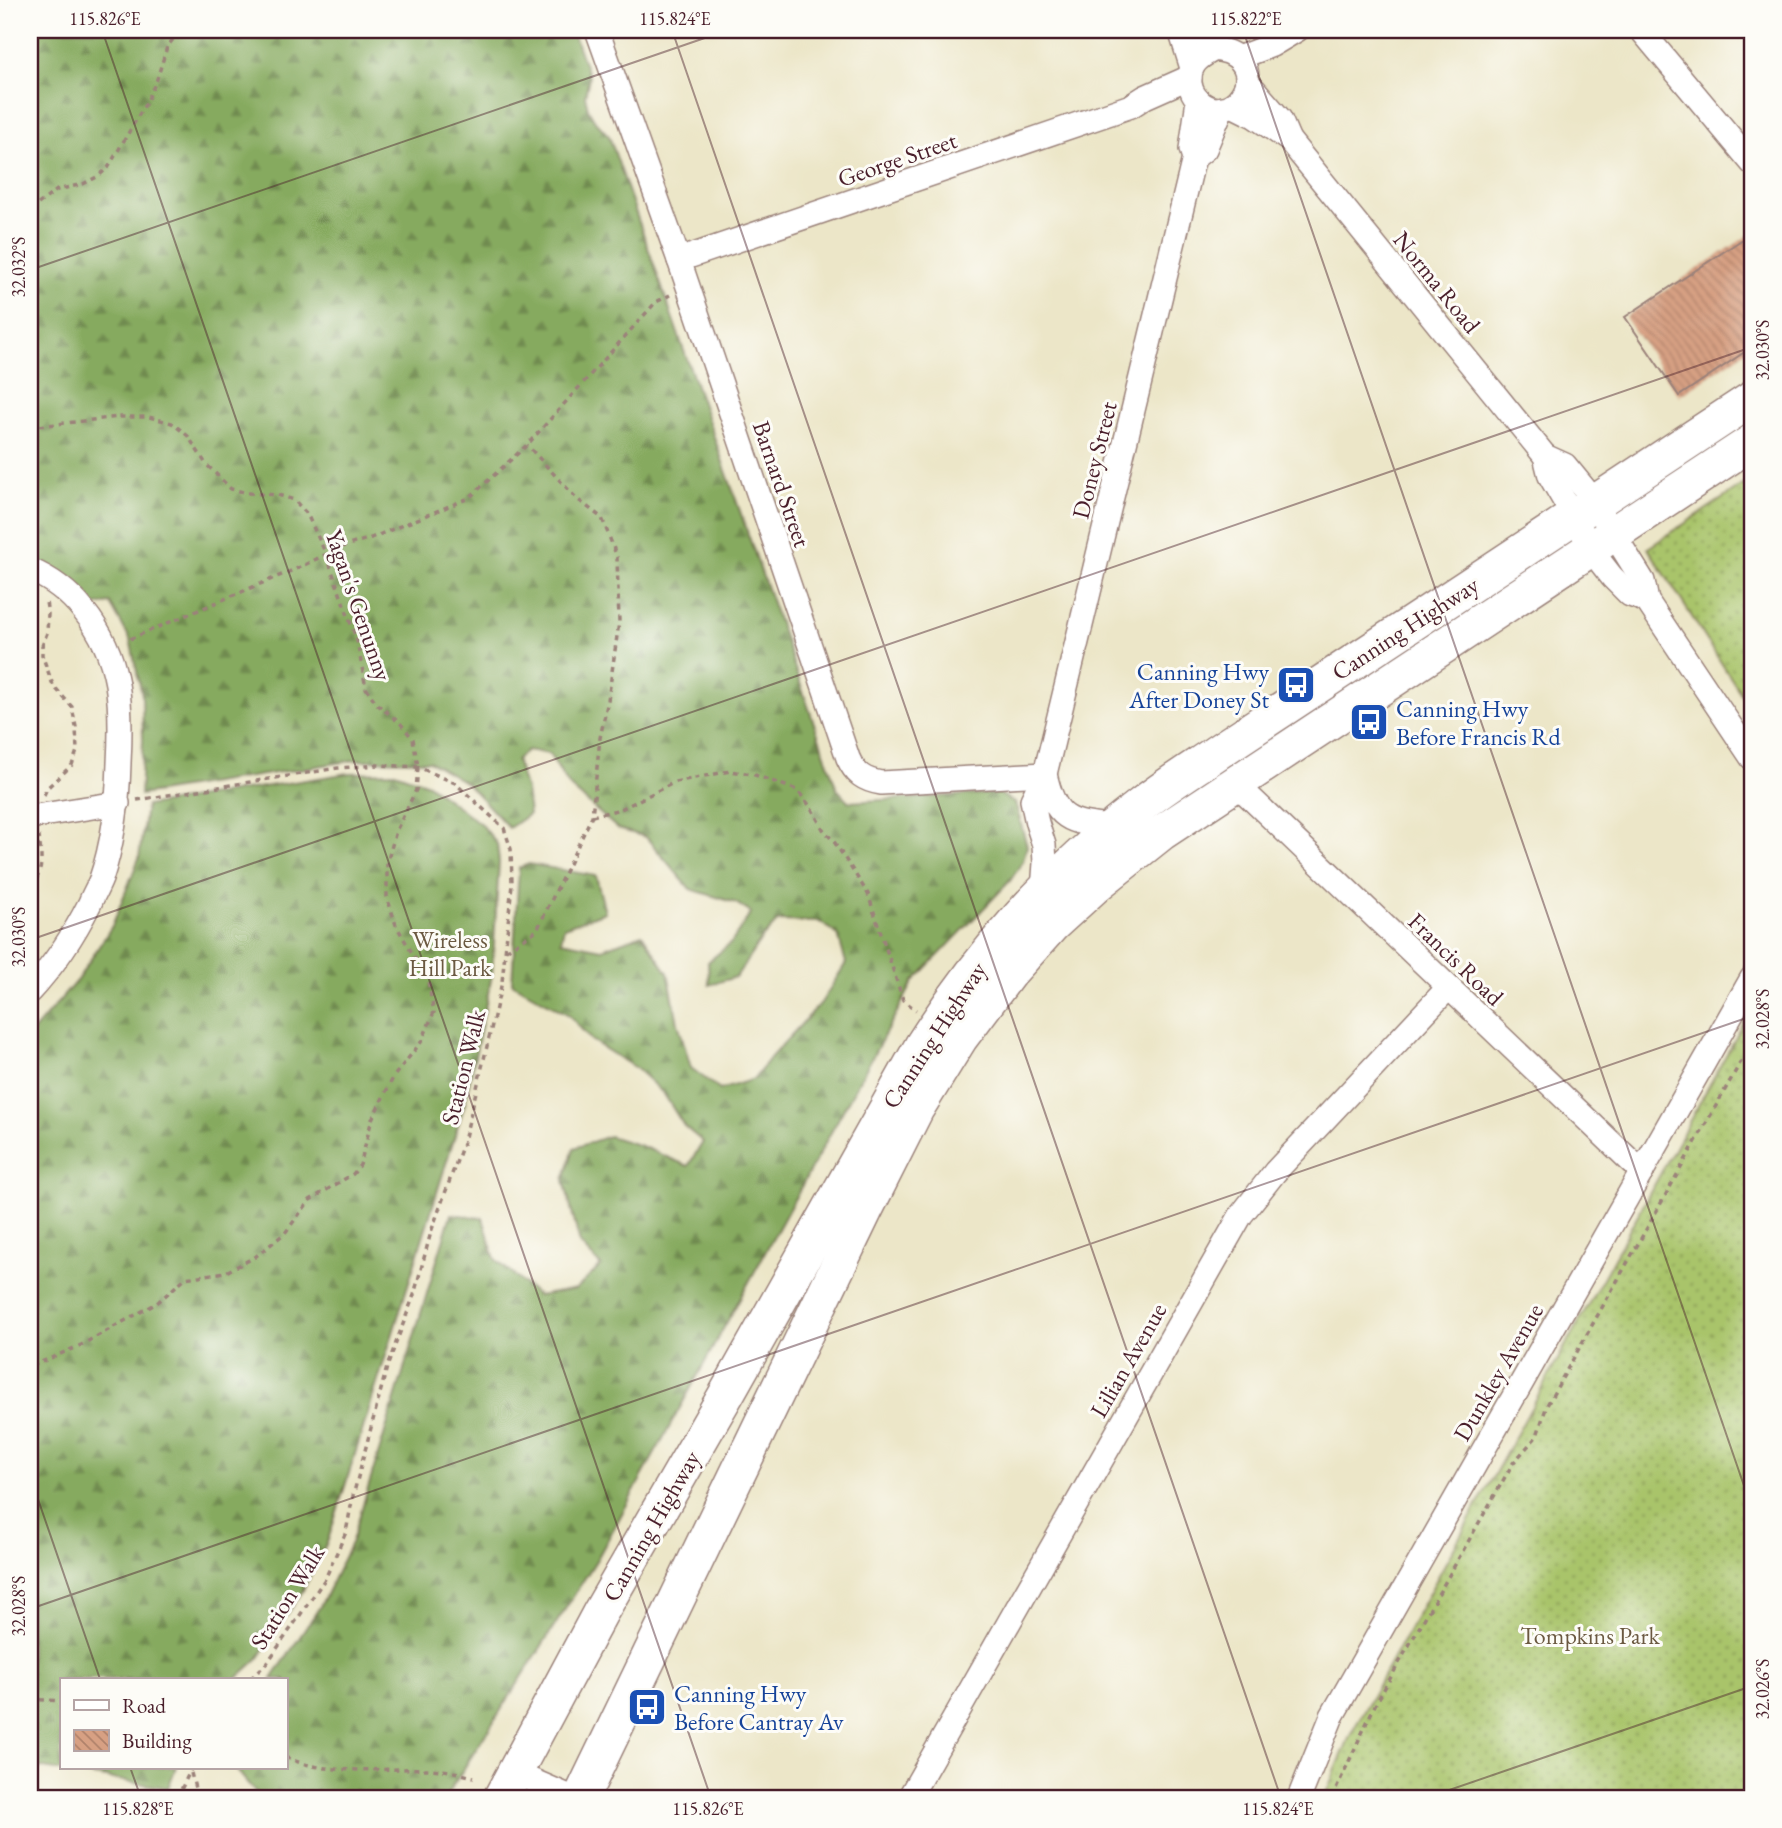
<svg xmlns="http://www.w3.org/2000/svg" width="1782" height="1828" font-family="'EB Garamond',serif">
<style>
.grass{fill:url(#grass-dots);stroke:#7a724b;stroke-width:2}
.forest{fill:url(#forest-firs);stroke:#686445;stroke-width:2}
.building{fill:url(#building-back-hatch)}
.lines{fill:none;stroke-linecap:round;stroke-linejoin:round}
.minor-casing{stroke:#9b827a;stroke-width:26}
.highway-casing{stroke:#9b827a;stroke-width:38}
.path{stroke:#9b827a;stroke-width:3.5;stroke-dasharray:5 5;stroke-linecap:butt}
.minor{stroke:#fff;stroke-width:23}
.highway{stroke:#fff;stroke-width:35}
.ticks{fill:none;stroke:#4a1f2b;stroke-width:2;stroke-opacity:0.45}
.labels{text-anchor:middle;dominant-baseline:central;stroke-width:6;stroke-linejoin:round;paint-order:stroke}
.street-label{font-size:24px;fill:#4a1f2b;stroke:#fdfcf7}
.transit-label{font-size:24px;fill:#164399;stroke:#fdfcf7;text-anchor:start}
.park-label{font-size:24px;fill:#6b5941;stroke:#fdfcf7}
.neatline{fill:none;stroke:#4a1f2b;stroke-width:2.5}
.ticks-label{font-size:18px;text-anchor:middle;fill:#4a1f2b}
</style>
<defs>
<pattern id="grass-dots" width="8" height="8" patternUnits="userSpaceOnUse" patternTransform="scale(1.75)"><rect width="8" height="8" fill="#a9c46b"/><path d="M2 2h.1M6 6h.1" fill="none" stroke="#8c9f58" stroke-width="1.8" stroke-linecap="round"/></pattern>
<pattern id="forest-firs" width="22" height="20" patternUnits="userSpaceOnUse" patternTransform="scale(1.75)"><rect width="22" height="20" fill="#86aa5f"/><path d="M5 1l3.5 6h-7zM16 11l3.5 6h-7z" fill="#708a4f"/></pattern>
<pattern id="building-back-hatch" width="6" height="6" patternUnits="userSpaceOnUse" patternTransform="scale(1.75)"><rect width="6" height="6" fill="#d7a083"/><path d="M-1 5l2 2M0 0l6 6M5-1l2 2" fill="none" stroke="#b0826b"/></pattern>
</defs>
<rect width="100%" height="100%" fill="#fdfcf7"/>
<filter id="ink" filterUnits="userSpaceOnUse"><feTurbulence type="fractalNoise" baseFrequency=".0143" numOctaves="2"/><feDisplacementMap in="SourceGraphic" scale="14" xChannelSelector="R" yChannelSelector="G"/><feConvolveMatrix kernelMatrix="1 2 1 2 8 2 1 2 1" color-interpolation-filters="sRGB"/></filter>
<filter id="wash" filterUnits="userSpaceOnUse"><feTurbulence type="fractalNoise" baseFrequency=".00686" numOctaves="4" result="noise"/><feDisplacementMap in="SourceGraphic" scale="28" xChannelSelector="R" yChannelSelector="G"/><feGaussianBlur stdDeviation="1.57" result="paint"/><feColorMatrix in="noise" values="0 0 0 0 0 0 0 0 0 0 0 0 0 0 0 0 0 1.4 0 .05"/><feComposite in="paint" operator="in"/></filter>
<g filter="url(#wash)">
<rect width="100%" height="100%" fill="#ece6c8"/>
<g class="grass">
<path d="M1752,479V711L1648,548Z"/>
<path d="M1752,1008V1798H1324L1350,1736Z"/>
</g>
<g class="forest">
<path d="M30,30H572L589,77L585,96L588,109L595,121L609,136L837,789L849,802L998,793L1015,803L1027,846L1023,861L1010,881L914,981L597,1559L445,1798H260L234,1767H285V1679H272L321,1605L352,1541L451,1214L483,1218L495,1259L538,1296L576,1289L601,1266L580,1244L564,1180L574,1148L609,1136L641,1146L688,1166L703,1142L684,1126L664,1094L637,1069L591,1040L569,1015L512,983L519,868L529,864L596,876L605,912L564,927L561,941L602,949L642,934L668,973L678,1023L691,1068L720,1090L754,1079L771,1057L821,1003L846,963L838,935L820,922L778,921L762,938L736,977L709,985L708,962L731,943L751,913L736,903L690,889L646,837L618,829L570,787L549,754L527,750L516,760L526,790L529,814L509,828L468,784L429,761L355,760L140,795L143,740L142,695L130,639L110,603L92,606L30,562Z"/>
<path d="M395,772L428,784L482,825L497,844L499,862L492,975L465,1103L328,1540L302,1592L258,1659L236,1679H61V1767H176L168,1788L30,1766V1035L78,979L112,926L139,858L146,806L349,773Z"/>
</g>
<g id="blocks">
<path class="building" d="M1752,233V347L1679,396L1625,317Z"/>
</g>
</g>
<g filter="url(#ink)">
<use href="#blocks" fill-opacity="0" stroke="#9b827a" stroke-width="2"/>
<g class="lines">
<g class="minor-casing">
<g id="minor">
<path d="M597,30L679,260L848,758C855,774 864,780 881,783L1045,774"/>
<path d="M1180,30L1192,68"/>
<path d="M1198,30L1215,49"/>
<path d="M1641,30L1752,163"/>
<path d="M1215,49C1220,50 1226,51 1230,53C1270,72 1231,130 1199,101C1192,94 1189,85 1190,76C1191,62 1203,55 1215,49Z"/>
<path d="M1238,58L1272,45L1297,30"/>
<path d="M1247,81L1280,119L1289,140L1545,456L1550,476L1598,559L1612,577L1630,595L1647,601"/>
<path d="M1232,105L1254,116L1289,140"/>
<path d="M1194,158L1191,149L1198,100"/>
<path d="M679,260L1131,106L1145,97L1190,77"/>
<path d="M1545,456L1565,465L1588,493L1643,581L1647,601L1752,758"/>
<path d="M30,570C52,579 69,592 84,611C122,658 122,706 119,763C118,802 114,841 101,879C98,887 93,895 90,903C74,935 54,965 30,991"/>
<path d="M1045,774C1055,820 1069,823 1113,827"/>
<path d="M1235,783L1642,1172"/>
<path d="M30,817L118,803"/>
<path d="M1043,890L1045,863L1044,845L1037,823L1032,800L1045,774L1194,158L1205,149L1222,108"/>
<path d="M515,1773L573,1798"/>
<path d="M909,1798L1241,1215L1275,1172L1448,988"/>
<path d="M1299,1798L1332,1716L1752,978"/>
</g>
</g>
<g class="highway-casing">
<g id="highway">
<path d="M501,1798L600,1613L727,1393L922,1046C982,952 1051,874 1140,806C1165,786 1193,769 1219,751L1752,399"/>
<path d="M581,1798L865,1210L916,1109L960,1038L1008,974L1052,925L1097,884L1161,833L1752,442"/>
</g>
</g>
<g class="path">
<path d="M30,210L57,190L83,184L97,177L108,168L147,101L157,79L167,47L177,34L183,30"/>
<path d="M30,427L119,417H149L172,423L188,436L206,464L231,489L248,493L278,495L294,500L307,514L326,554L357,641L366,688L377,704L401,724L413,739L418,767L416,790L396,831L387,863V897L396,925L428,981L434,1012L422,1041L394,1076L372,1119L360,1165L353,1174L310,1200L285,1233L255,1257L226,1272L185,1278L157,1303L81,1345L30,1367"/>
<path d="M30,604L35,596"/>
<path d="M130,639L298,568L339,548L371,538L469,498L527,445L656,302L670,295"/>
<path d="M44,795L47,788L72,765L77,751L76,727L72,707L53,685L42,655V646L47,633L48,614L46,602"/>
<path d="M137,800L338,768L378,765L418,767L455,783L504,828L511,849L512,884L502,982L484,1059L464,1141L431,1232L414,1295L387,1367L353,1496L346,1532L325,1579L267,1663L250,1679"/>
<path d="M592,816L621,809L675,782L730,771L752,774L797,790L810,806L823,829L835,843L868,894L903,1000L916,1010"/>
<path d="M30,852L40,845"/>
<path d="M30,887C45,872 41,856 39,836"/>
<path d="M506,950L537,930L592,816L600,738L608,700L619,622L617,557L602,518L577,499L527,445"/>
<path d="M30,1699L61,1701"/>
<path d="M285,1757C335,1779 389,1765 442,1770C453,1771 464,1775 474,1777"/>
<path d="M191,1773L196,1792L193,1798"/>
<path d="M177,1798L192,1767"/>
<path d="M1332,1798L1375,1705L1513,1463L1537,1436L1547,1405L1752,1042"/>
<path d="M1748,1798L1752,1793"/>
</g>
<use href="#minor" class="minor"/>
<use href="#highway" class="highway"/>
</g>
</g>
<path class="ticks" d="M102,30L711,1798M672,30L1281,1798M1243,30L1752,1509M30,270L728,30M30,940L1752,347M30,1476L100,1679M30,1609L1752,1016M130,1767L141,1798M1426,1798L1752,1686"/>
<defs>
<g id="bus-square" transform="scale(2.0125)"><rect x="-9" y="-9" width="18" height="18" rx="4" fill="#1a4fb4" stroke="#fdfcf7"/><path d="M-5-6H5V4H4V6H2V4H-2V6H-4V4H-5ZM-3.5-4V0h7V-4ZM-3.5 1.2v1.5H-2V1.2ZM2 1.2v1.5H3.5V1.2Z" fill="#fff"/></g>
</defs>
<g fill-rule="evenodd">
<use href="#bus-square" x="1296" y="685"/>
<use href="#bus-square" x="1369" y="722"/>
<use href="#bus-square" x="647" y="1707"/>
</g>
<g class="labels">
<g class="street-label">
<text transform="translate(897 159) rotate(-19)">George Street</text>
<text transform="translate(1437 282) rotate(51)">Norma Road</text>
<text transform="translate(1094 460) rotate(-76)">Doney Street</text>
<text transform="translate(782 484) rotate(71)">Barnard Street</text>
<text transform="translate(359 605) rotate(71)">Yagan's Genunny</text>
<text transform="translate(1405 628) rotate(-33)">Canning Highway</text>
<text transform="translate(1456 959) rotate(44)">Francis Road</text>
<text transform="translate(934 1035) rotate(-57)">Canning Highway</text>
<text transform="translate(463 1067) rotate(-76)">Station Walk</text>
<text transform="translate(1128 1360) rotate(-60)">Lilian Avenue</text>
<text transform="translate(1498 1372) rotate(-60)">Dunkley Avenue</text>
<text transform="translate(651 1526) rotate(-60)">Canning Highway</text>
<text transform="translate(287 1597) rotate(-58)">Station Walk</text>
</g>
<g class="transit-label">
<text x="1269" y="671" text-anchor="end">Canning Hwy<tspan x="1269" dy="28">After Doney St</tspan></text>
<text x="1396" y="708">Canning Hwy<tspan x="1396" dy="28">Before Francis Rd</tspan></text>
<text x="674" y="1693">Canning Hwy<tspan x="674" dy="28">Before Cantray Av</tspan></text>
</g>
<g class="park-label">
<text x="450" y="939">Wireless<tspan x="450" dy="28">Hill Park</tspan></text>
<text x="1590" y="1635">Tompkins Park</text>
</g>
</g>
<rect width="1782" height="1828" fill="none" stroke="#fdfcf7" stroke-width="77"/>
<rect x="60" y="1678" width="228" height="91" fill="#fdfcf7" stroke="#b5a4a5" stroke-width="2"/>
<rect x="74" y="1700" width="35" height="10" fill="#ffffff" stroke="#b5a4a5" stroke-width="2"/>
<text x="122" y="1713" font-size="21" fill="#4a1f2b">Road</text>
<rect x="74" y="1730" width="35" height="21" fill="url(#building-back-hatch)" stroke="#b5a4a5" stroke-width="2"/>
<text x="122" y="1748" font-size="21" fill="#4a1f2b">Building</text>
<rect x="38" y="38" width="1706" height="1752" class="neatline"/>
<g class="ticks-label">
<text x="105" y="25">115.826°E</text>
<text x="675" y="25">115.824°E</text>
<text x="1246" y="25">115.822°E</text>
<text transform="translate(19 267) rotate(-90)" y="6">32.032°S</text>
<text transform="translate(1763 350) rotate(-90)" y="6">32.030°S</text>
<text transform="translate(19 937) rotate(-90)" y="6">32.030°S</text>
<text transform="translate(1763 1019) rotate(-90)" y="6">32.028°S</text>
<text transform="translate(19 1606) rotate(-90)" y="6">32.028°S</text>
<text transform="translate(1763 1689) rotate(-90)" y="6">32.026°S</text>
<text x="138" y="1815">115.828°E</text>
<text x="708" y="1815">115.826°E</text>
<text x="1278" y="1815">115.824°E</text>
</g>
</svg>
